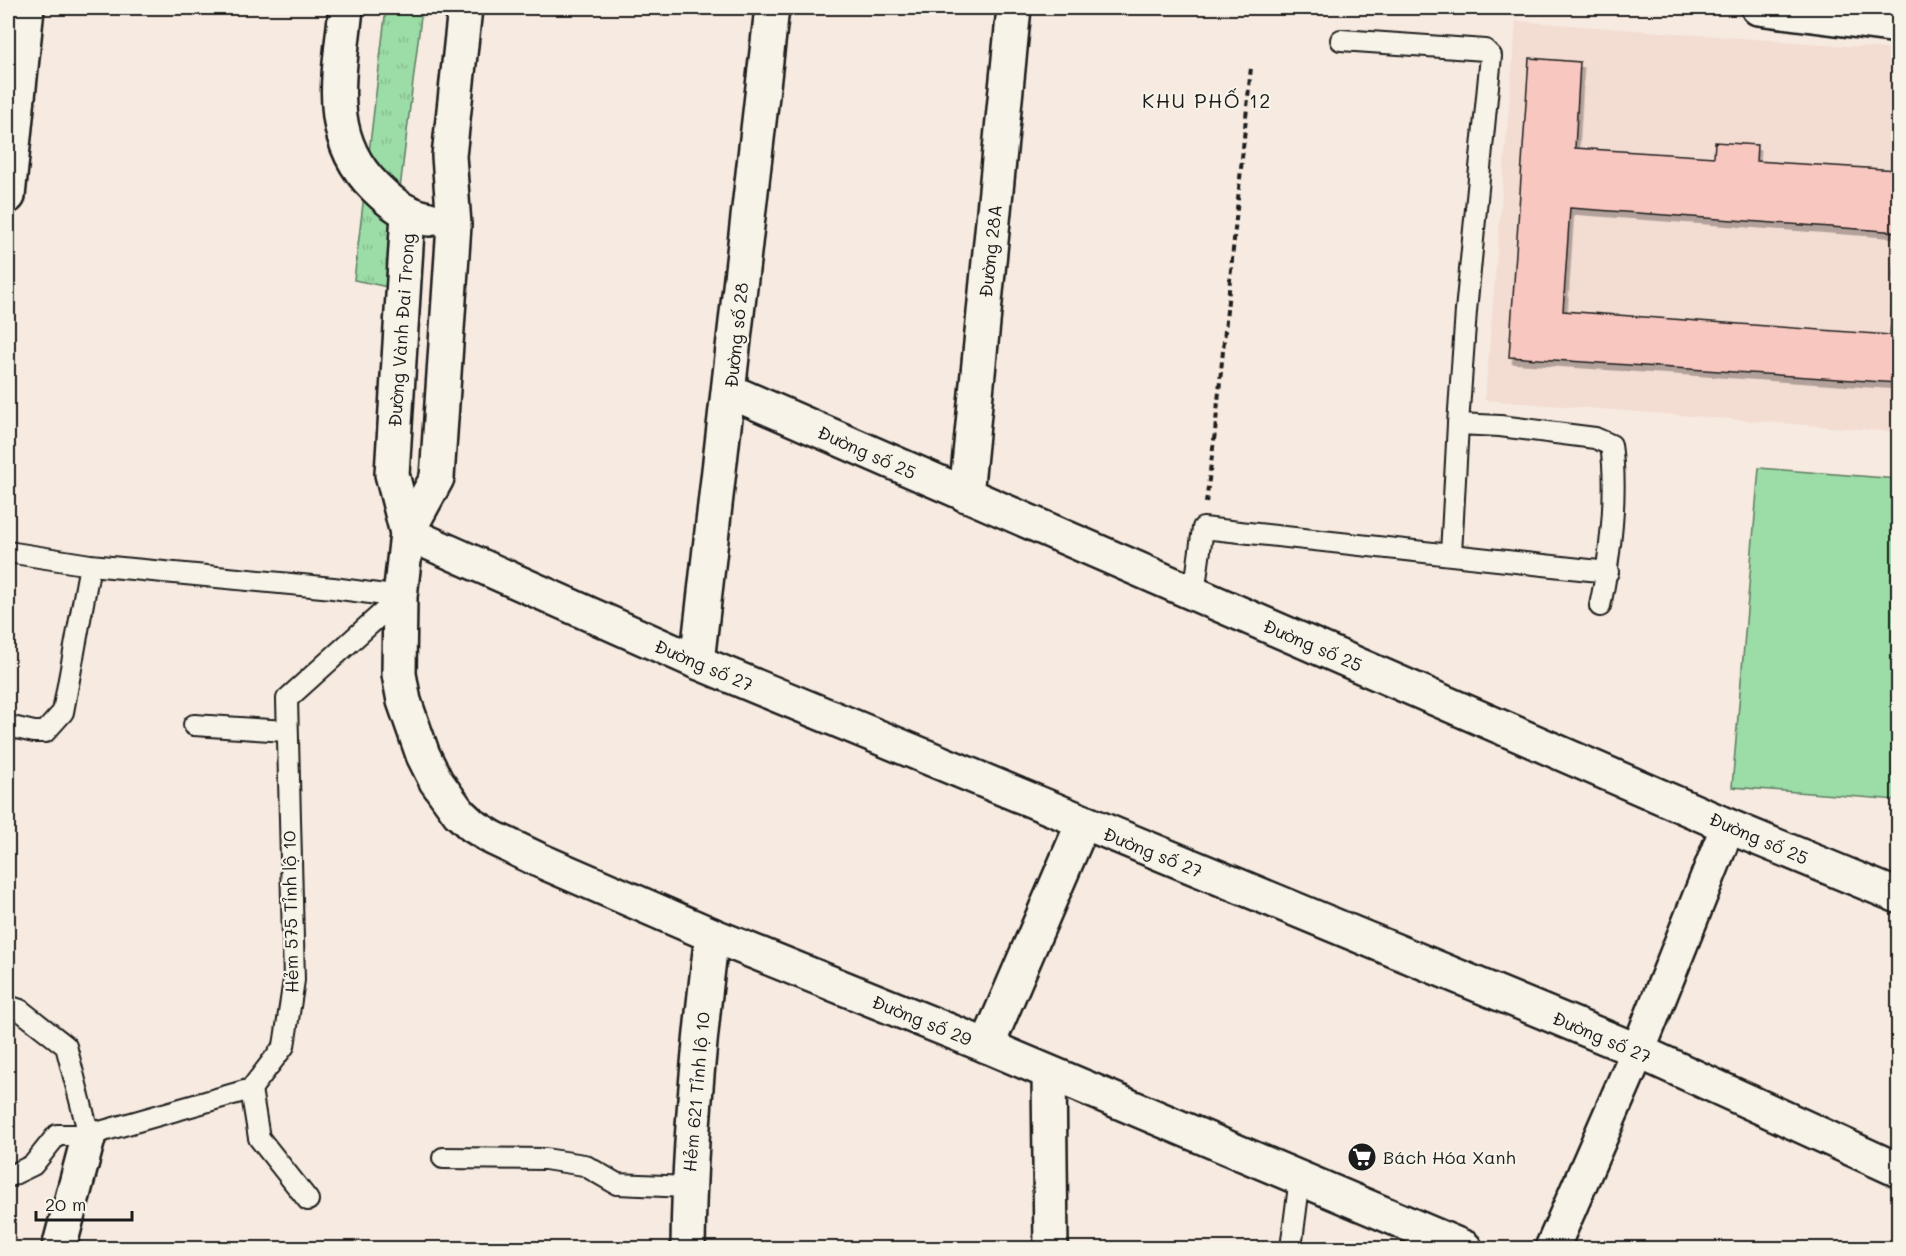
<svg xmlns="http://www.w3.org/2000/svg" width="1906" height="1256" font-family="Mali,sans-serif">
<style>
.built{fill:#f3dcd2}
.grass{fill:url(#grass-tufts);stroke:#5c7c61;stroke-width:1.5}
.pitch{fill:#9cdca6;stroke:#5c7c61;stroke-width:1.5}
.building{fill:#f8c8c0;stroke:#1c1c1c;stroke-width:1.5;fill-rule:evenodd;filter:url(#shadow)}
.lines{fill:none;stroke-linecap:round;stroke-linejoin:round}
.service-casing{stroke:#1c1c1c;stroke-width:24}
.minor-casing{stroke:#1c1c1c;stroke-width:38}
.tertiary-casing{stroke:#1c1c1c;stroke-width:38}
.path{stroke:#1c1c1c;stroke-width:4;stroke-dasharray:6 4.5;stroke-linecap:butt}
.service{stroke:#f7f3e8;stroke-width:20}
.minor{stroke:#f7f3e8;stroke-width:33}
.tertiary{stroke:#f7f3e8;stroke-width:33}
.labels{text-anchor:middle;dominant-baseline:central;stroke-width:4.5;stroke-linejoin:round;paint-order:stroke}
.street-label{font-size:18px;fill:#1c1c1c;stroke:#f7f3e8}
.poi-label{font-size:18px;fill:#1c1c1c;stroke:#f7f3e8;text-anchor:start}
.neighbourhood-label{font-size:20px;letter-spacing:1.5px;fill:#1c1c1c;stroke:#f7f3e8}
</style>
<defs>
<pattern id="grass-tufts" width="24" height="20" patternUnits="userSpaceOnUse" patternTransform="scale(1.5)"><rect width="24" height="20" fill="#9cdca6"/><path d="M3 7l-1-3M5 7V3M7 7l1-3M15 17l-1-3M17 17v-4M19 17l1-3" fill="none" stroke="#86bc8e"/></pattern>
<filter id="shadow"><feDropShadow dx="3.5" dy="6" stdDeviation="0" flood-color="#0004"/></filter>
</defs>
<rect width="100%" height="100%" fill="#f7eae0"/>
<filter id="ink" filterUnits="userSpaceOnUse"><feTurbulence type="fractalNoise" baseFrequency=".0167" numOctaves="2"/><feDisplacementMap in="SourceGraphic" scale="12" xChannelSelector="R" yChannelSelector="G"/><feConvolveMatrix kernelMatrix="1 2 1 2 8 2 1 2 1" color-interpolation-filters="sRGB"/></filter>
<g filter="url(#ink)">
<path class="built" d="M1516,21L1898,50V432L1485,400Z"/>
<path class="grass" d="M386,8H422L388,287L354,280Z"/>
<path class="pitch" d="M1759,468L1898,479V800L1732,787Z"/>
<path class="building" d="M1529,58L1580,62L1575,148L1714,157L1715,142L1757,145L1756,161L1898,170V383L1509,357ZM1570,208L1898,232L1890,335L1563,311Z"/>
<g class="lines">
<g class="service-casing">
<g id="service">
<path d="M1341,40L1485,50L1491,56L1466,311L1458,424"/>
<path d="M8,552L90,565L333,588L400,597"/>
<path d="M1451,554L1458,424L1500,426L1595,438L1611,445C1618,493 1610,559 1600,606"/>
<path d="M1194,594L1203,528L1608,572"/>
<path d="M194,725L286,731"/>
<path d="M8,726L34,732H45L63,712L90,565"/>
<path d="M8,1006L20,1010L66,1046L89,1135"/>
<path d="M251,1089L259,1138L308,1200"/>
<path d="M443,1158L545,1159L584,1165L617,1184L688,1187"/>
<path d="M8,1177L33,1165L57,1135H89L251,1089L284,1046L294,980L287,699L400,597"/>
<path d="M1291,1248L1300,1178"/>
</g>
</g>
<g class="minor-casing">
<g id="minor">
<path d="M1758,8L1898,26"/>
<path d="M8,196L27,8"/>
<path d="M729,391L1728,826L1898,896"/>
<path d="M966,495L1014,8"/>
<path d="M407,533L697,662L1638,1051L1898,1170"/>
<path d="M697,662L772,8"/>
<path d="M987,1046L1083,823"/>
<path d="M1049,1073L1051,1248"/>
<path d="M59,1248L89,1135"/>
<path d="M688,1248C689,1143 699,1039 712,935"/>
<path d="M1552,1248L1638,1051L1728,826"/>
</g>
</g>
<g class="tertiary-casing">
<g id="tertiary">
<path d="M346,8C340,72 323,136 375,187C392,204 405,214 429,219"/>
<path d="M408,214L392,474L407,533L400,597L399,674L404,701L423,755L436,781L459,813L472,825L493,838L539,860L712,935L987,1046L1465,1248"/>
<path d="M407,533L437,478L454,225L449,156L465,8"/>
</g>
</g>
<path class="path" d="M1206,503L1215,432L1251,67"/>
<use href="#service" class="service"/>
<use href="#minor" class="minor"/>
<use href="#tertiary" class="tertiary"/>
</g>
</g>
<defs>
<g id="supermarket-disc" transform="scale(1.5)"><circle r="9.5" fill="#1c1c1c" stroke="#f7f3e8"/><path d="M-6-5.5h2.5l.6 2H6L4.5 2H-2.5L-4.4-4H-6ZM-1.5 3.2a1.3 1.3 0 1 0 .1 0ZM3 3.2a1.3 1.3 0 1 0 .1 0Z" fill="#fff"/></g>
</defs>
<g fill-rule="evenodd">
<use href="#supermarket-disc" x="1362" y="1157"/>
</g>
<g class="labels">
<g class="street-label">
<text transform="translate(990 251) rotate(-84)">Đường 28A</text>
<text transform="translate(401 330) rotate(-86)">Đường Vành Đai Trong</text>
<text transform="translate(736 335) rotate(-84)">Đường số 28</text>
<text transform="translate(867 452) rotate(24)">Đường số 25</text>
<text transform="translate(1313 645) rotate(23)">Đường số 25</text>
<text transform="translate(704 665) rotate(23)">Đường số 27</text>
<text transform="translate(1759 838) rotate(23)">Đường số 25</text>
<text transform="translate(1153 852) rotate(22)">Đường số 27</text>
<text transform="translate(290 912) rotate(-91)">Hẻm 575 Tỉnh lộ 10</text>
<text transform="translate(922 1020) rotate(22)">Đường số 29</text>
<text transform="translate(1602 1037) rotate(23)">Đường số 27</text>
<text transform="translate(696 1092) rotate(-85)">Hẻm 621 Tỉnh lộ 10</text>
</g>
<g class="poi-label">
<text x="1383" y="1157">Bách Hóa Xanh</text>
</g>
<g class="neighbourhood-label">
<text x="1207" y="100">KHU PHỐ 12</text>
</g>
</g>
<rect width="1906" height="1256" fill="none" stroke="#f7f3e8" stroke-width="30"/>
<rect x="15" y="15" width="1876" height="1226" fill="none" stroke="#1c1c1c" stroke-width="2" filter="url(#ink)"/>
<path d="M36 1211v9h96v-9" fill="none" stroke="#1c1c1c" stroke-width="3"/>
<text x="45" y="1211" font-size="18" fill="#1c1c1c" stroke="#f7f3e8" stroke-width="4.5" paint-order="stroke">20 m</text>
</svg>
